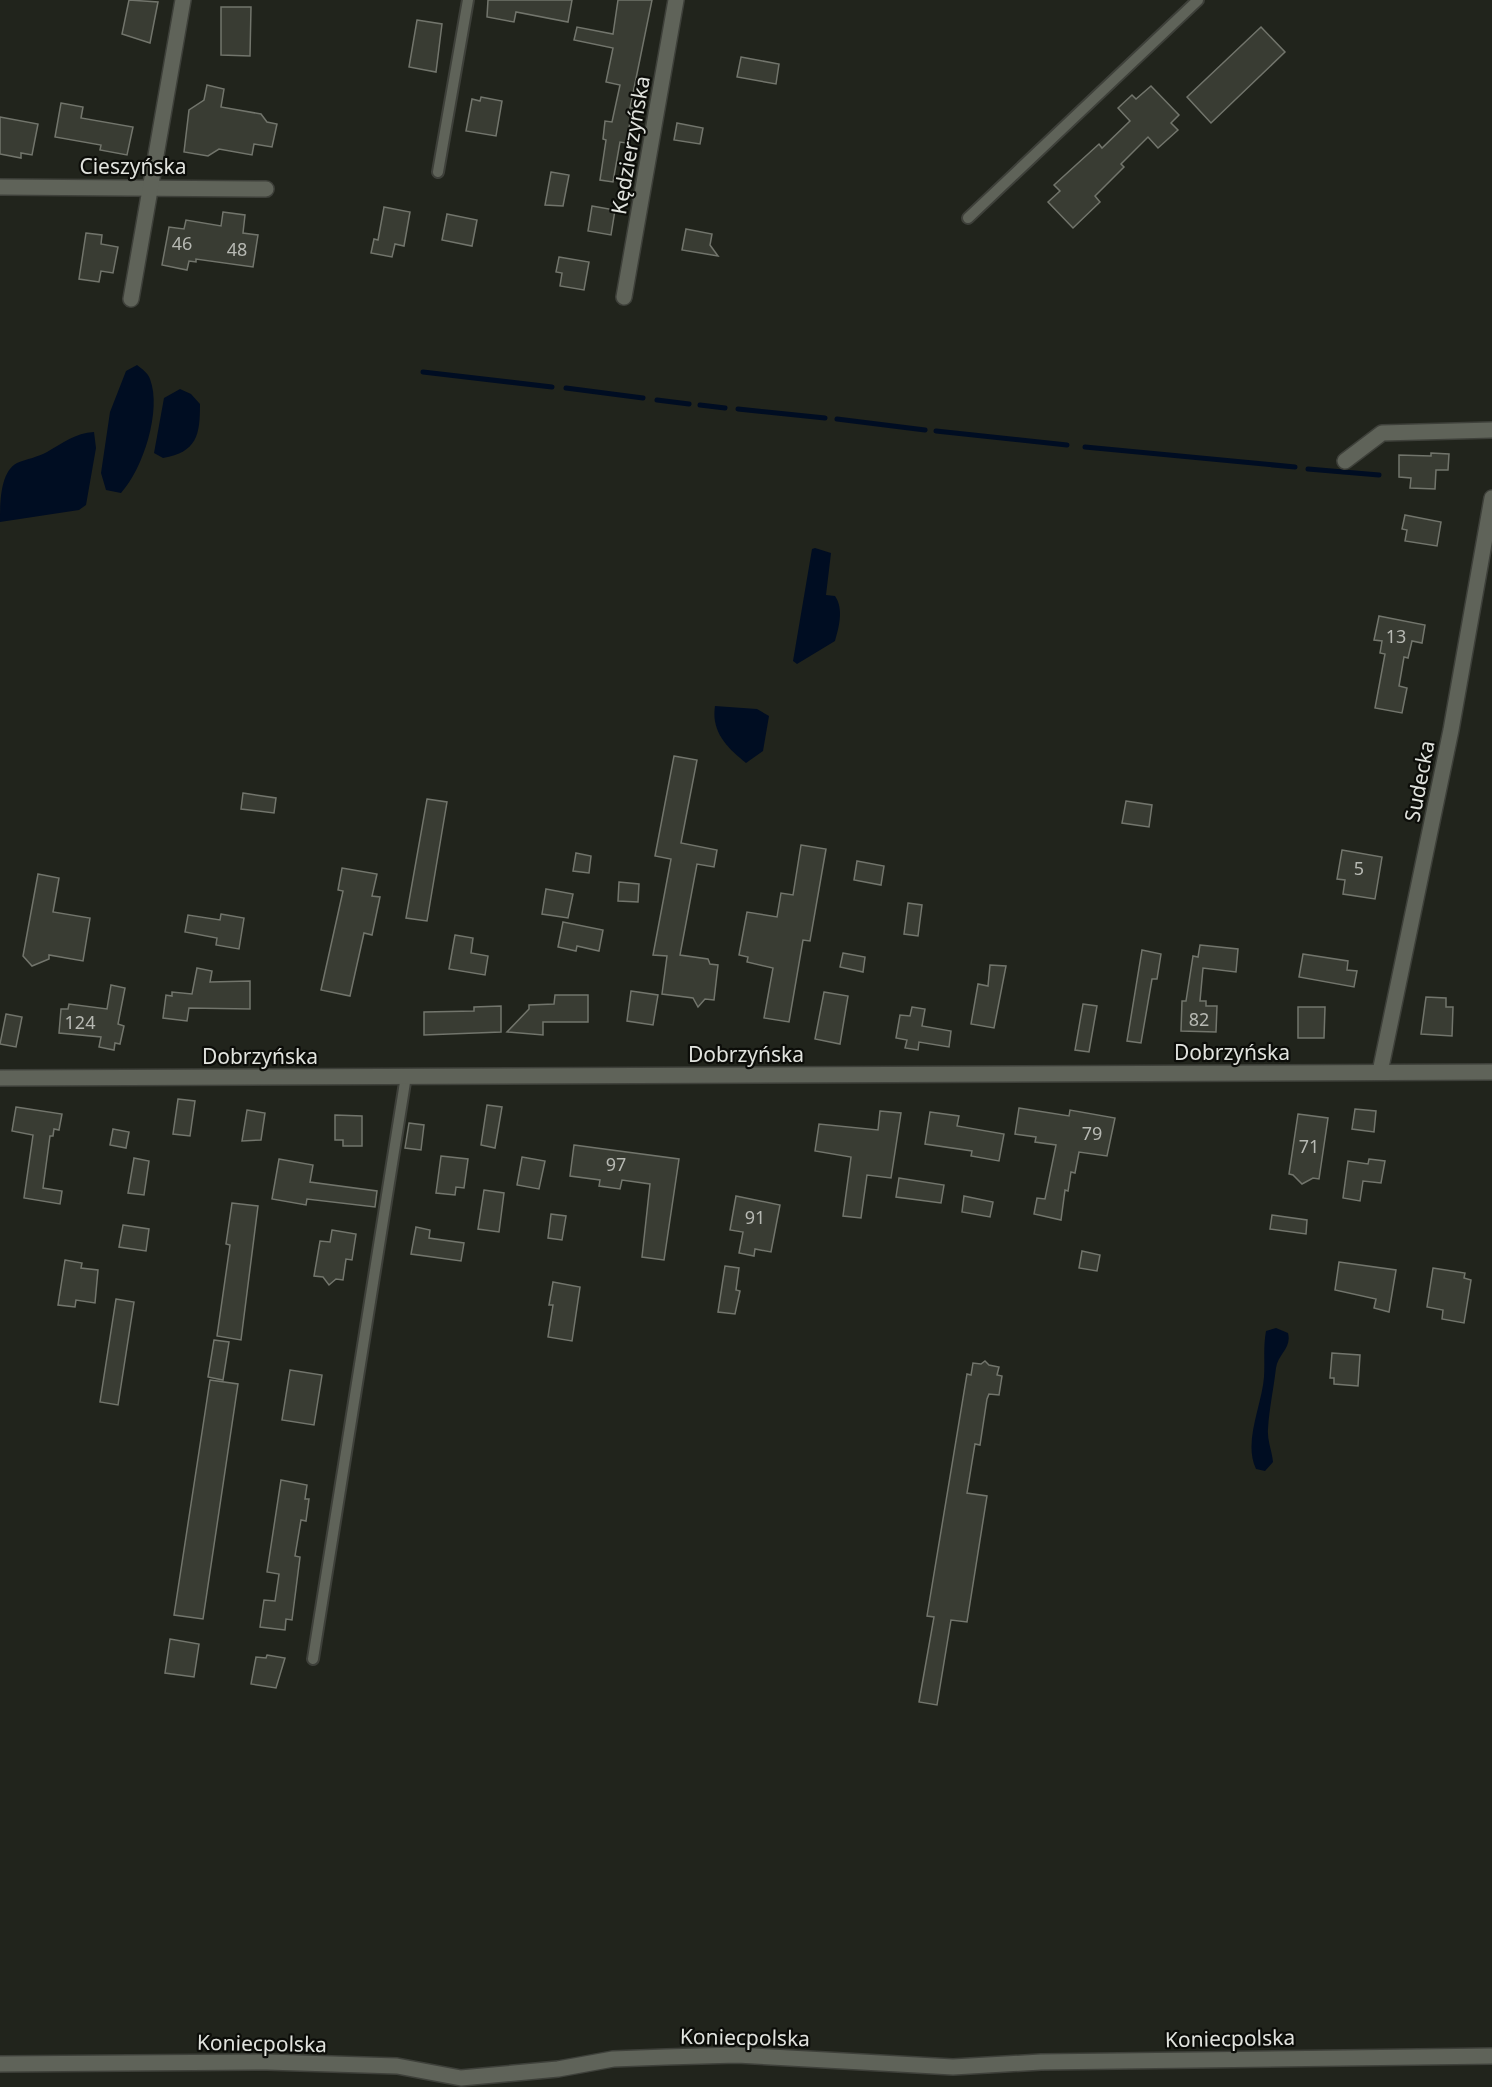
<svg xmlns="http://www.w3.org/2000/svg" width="1492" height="2087" font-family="'Noto Sans',sans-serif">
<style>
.water{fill:#000d22}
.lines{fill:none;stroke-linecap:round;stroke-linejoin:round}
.stream{stroke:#000d22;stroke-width:5}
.building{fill:#393c33;stroke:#72756c;stroke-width:1.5}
.lane-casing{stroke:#3e403a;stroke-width:14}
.street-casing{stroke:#3e403a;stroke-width:18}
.lane{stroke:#5f6359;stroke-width:10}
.street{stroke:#5f6359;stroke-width:15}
.labels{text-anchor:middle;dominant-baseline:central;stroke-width:4.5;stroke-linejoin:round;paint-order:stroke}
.number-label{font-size:18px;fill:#b7b9b3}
.street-label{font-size:21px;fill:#e1e3de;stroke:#0c0d09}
</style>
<rect width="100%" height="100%" fill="#21241c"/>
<g class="water">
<path d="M137,365C142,369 148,373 150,379C162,410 143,469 121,493L106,490L101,473L110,412L126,371Z"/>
<path d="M180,389L191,394L200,404C200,435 197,452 163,458L154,453L164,398Z"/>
<path d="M94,432L96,448L86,505L79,510L0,522C0,503 0,472 17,463C27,459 38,457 47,452C63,443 75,433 94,432Z"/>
<path d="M815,548L831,553L826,595L835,596C844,609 839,627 835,641L797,664L793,661L812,549Z"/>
<path d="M715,706L757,709L769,716L763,751L746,763C727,748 711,732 715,706Z"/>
<path d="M1276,1328L1288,1333C1292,1348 1278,1354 1276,1368C1274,1387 1269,1409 1268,1429C1267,1440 1272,1451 1273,1462L1265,1471L1256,1469C1243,1442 1262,1405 1264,1377C1265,1361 1263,1347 1266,1331Z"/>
</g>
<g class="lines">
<g class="stream">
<path d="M423,372L552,387"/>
<path d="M566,388L643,398"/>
<path d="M657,400L689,404"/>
<path d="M700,405L725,408"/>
<path d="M738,409L825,418"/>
<path d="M837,419L925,430"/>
<path d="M936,431L1067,445"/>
<path d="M1085,447L1295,467"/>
<path d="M1308,469L1379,475"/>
</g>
</g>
<g class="building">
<path d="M129,0L158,2L150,43L122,34Z"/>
<path d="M488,0H572L568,22L516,12L514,22L487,17Z"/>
<path d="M618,0H652L630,108H633L626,143L620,142L613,182L600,180L606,140L603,139L605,121L612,122L620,85L606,82L613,48L574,40L577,27L613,34Z"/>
<path d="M221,7H251L250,56L221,55Z"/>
<path d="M417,20L442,24L436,72L409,67Z"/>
<path d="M1261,27L1285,52L1211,123L1187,97Z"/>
<path d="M741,57L779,64L776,84L737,77Z"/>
<path d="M207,85L224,89L221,107L261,114L267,122L277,124L272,147L254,144L252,155L219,149L208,156L184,152L189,110L204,100Z"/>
<path d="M1151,86L1179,115L1171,123L1178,130L1158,148L1148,137L1121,164L1124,167L1095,196L1100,202L1073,228L1048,202L1060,191L1054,185L1099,144L1102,148L1130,121L1118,108L1132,95L1136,99Z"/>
<path d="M481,97L502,101L496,136L466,131L472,99L480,101Z"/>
<path d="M61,103L83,107L81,118L133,127L127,155L100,150L101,145L55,137Z"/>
<path d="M0,117L38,124L32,155L21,153V158L0,154Z"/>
<path d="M677,123L703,128L700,144L674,140Z"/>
<path d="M551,172L569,175L563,206L545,205Z"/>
<path d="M592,206L615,210L611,235L588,231Z"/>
<path d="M384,207L410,212L404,246L395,244L392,257L371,253L374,239L378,240Z"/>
<path d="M223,212L245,215L243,233L258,235L253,267L196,259V262L189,261L187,270L162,265L169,227L184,229L186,220L221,226Z"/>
<path d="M447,214L477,220L472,246L442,240Z"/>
<path d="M686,229L712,234L710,245L718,256L682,250Z"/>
<path d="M86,233L102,235L101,244L118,247L113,273L101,271L99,282L79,279Z"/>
<path d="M559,257L589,262L584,290L560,286L562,273L556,272Z"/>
<path d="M1431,453L1449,454L1448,470H1436L1435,489L1410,488L1411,478L1399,477V455L1431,456Z"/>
<path d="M1405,515L1441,522L1437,546L1405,541L1407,530L1402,529Z"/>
<path d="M1379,616L1425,625L1422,643L1412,641L1408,658L1404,657L1399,686L1407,688L1402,713L1375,708L1385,654L1380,653L1382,641L1374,640Z"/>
<path d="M674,756L697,760L681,843L717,850L714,867L697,864L680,955L708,959L710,964L718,965L714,1000L705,999L698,1007L693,998L662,994L667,956L653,955L671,859L655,856Z"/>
<path d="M243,793L276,798L274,813L241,809Z"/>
<path d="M427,799L447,802L427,921L406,918Z"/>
<path d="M1126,801L1152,805L1149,827L1122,823Z"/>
<path d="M801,845L826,849L810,941L803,940L789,1022L764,1018L773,968L747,962L748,957L739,955L747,912L777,917L781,893L793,895Z"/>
<path d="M1342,850L1382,857L1375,899L1343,894L1345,880L1337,879Z"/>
<path d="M576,853L591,856L589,873L573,871Z"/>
<path d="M857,861L884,866L881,885L854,880Z"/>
<path d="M342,868L377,874L372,896L380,897L372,935L364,933L350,996L321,990L343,891L338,890Z"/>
<path d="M38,874L59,878L53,912L90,918L83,961L49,955V959L32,966L23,956Z"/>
<path d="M619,882L639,884L638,902L618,901Z"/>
<path d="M546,889L573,894L568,918L542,914Z"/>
<path d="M908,903L922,905L918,936L904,934Z"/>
<path d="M221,914L244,918L239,949L216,945L217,938L185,932L188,915L220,920Z"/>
<path d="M563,922L603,930L599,951L577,946L576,951L558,947Z"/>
<path d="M455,935L473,938L471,953L488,956L485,975L449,969Z"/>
<path d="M1200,945L1238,949L1236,972L1203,968L1200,1001H1206V1006H1217L1216,1032L1181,1031L1182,1001H1186L1193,956L1198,957Z"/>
<path d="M1142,950L1161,954L1157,979H1152L1141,1043L1127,1041Z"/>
<path d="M843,953L865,957L863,972L840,967Z"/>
<path d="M1303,954L1348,961L1347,970L1357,971L1354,987L1299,977Z"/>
<path d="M990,965L1006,966L994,1028L971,1024L978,984L988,986Z"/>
<path d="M197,968L212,971L210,982L250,981V1009L189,1008L187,1021L163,1018L166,995L172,996V992L192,994Z"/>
<path d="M111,985L125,988L118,1024L124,1026L120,1044L115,1043L114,1050L99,1047L101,1037L59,1033L61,1009H68L69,1004L107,1009Z"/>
<path d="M631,991L658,995L653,1025L627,1021Z"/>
<path d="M824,992L848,996L840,1044L815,1039Z"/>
<path d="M555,995H588V1022H543V1035L507,1032L529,1009V1005L554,1004Z"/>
<path d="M1426,997L1446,998V1007H1453L1452,1036L1421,1034Z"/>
<path d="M1083,1004L1097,1006L1089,1052L1075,1050Z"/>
<path d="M501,1006V1032L424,1035V1012L474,1011V1007Z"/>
<path d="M912,1007L925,1009L922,1026L951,1031L949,1047L919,1042L918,1050L905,1048L907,1040L896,1038L900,1015L910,1016Z"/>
<path d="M1298,1007H1325L1324,1038H1298Z"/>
<path d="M6,1014L22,1017L16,1047L0,1044Z"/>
<path d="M178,1099L195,1101L190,1136L173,1134Z"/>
<path d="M487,1105L502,1107L495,1148L481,1145Z"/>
<path d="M16,1107L62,1114L59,1130L54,1129L53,1136H50L43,1188L62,1191L60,1204L24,1198L33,1135L12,1131Z"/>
<path d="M1019,1108L1069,1116L1070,1110L1115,1118L1107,1156L1079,1152L1075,1173L1071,1172L1068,1191L1065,1190L1061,1220L1034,1214L1037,1198L1045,1199L1056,1145L1035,1142L1036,1137L1015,1134Z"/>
<path d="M1355,1109L1376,1111L1374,1132L1352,1129Z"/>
<path d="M247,1110L265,1113L261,1140L242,1141Z"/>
<path d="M880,1111L901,1113L891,1178L867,1175L861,1218L843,1216L851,1157L815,1151L819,1124L878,1130Z"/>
<path d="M930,1112L959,1116L957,1126L1004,1134L999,1161L971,1156L972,1151L925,1144Z"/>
<path d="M1298,1114L1328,1118L1319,1179L1313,1178L1302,1184L1293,1175L1289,1174Z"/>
<path d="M335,1115L362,1116V1146H343V1140H335Z"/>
<path d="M409,1123L424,1125L421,1150L405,1148Z"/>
<path d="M113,1129L129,1132L126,1148L110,1145Z"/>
<path d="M574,1145L679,1159L664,1260L642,1257L650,1184L622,1180L620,1189L599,1186L600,1180L570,1176Z"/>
<path d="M441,1156L468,1159L464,1188L456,1187L455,1195L436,1193Z"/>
<path d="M522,1157L545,1161L539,1189L517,1185Z"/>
<path d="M134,1158L149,1161L144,1195L128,1193Z"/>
<path d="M279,1159L313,1165L310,1182L377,1191L375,1207L307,1199L306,1205L272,1199Z"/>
<path d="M1369,1159L1385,1161L1381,1183L1363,1181L1360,1201L1343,1198L1348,1161L1368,1164Z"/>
<path d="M899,1178L944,1185L941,1203L896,1197Z"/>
<path d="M484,1190L504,1193L499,1232L478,1229Z"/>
<path d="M736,1196L780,1205L771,1252L755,1249L754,1256L739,1253L743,1232L730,1230Z"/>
<path d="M964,1196L993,1202L990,1217L962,1212Z"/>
<path d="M232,1203L258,1206L241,1340L217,1336L230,1245L226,1244Z"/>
<path d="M551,1214L566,1216L562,1240L548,1238Z"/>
<path d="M1272,1215L1307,1220L1306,1234L1270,1229Z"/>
<path d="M123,1225L149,1229L146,1251L119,1247Z"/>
<path d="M416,1227L430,1230L429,1238L464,1243L461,1261L411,1254Z"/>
<path d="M332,1230L356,1234L352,1260L346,1259L343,1280L336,1279L329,1285L323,1277L314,1276L320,1241L330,1242Z"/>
<path d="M1082,1251L1100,1255L1097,1271L1079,1268Z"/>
<path d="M65,1260L82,1263L81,1268L98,1270L95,1303L76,1300L75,1307L58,1305Z"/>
<path d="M1339,1262L1396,1270L1389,1312L1374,1308L1376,1299L1335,1290Z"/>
<path d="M725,1266L739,1268L736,1290L740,1291L735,1314L718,1312Z"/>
<path d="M1433,1268L1465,1273L1464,1278L1471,1280L1464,1323L1442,1319L1443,1310L1427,1307Z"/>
<path d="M553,1282L580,1287L572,1341L548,1337L553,1305H549Z"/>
<path d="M116,1299L134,1302L118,1405L100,1402Z"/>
<path d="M214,1340L229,1342L223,1380L208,1377Z"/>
<path d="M1332,1353L1360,1355L1358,1386L1334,1384V1378H1330Z"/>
<path d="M985,1361L989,1365L999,1367L997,1375L1002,1376L999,1395L989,1394L987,1399L980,1445L975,1444L967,1493L987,1496L967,1622L951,1620L937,1705L919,1702L934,1617L927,1616L967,1374L971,1375L973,1363L981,1364Z"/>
<path d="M290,1370L322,1375L314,1425L282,1420Z"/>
<path d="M210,1380L238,1384L203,1619L174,1615Z"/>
<path d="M281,1480L307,1485L305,1499H309L306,1521L301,1520L295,1556L300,1557L292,1620L286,1619L285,1630L260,1627L264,1600L275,1601L279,1574L267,1572Z"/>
<path d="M170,1639L199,1644L194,1677L165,1673Z"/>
<path d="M267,1655L285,1658L276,1688L251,1684L256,1657L266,1658Z"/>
</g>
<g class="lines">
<g class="lane-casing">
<g id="lane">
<path d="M438,172L468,0"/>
<path d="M968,218L1198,0"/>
<path d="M313,1659L406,1076"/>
</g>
</g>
<g class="street-casing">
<g id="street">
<path d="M0,187L266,189"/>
<path d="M624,297L676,0"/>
<path d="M131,299L183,0"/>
<path d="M1345,461L1382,433L1492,430"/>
<path d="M1380,1072L1451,730L1492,498"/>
<path d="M0,1078L1492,1072"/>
<path d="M0,2064L267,2062L397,2066L461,2078L558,2069L613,2059L666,2057L737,2055L953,2067L1041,2062L1492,2056"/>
</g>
</g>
<use href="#lane" class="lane"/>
<use href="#street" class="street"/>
</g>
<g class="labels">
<g class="number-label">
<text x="182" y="243">46</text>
<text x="237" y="249">48</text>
<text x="1396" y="636">13</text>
<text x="1359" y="868">5</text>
<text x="1199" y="1019">82</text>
<text x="80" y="1022">124</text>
<text x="1092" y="1133">79</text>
<text x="1309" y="1146">71</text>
<text x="616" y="1164">97</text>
<text x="755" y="1217">91</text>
</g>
<g class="street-label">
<text transform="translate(630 145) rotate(-80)">Kędzierzyńska</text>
<text x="133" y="166">Cieszyńska</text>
<text transform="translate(1419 781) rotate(-79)">Sudecka</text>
<text x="1232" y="1052">Dobrzyńska</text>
<text x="746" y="1054">Dobrzyńska</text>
<text x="260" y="1056">Dobrzyńska</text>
<text transform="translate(745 2037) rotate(1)">Koniecpolska</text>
<text transform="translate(1230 2038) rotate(-1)">Koniecpolska</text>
<text transform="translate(262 2043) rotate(1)">Koniecpolska</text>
</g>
</g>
</svg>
